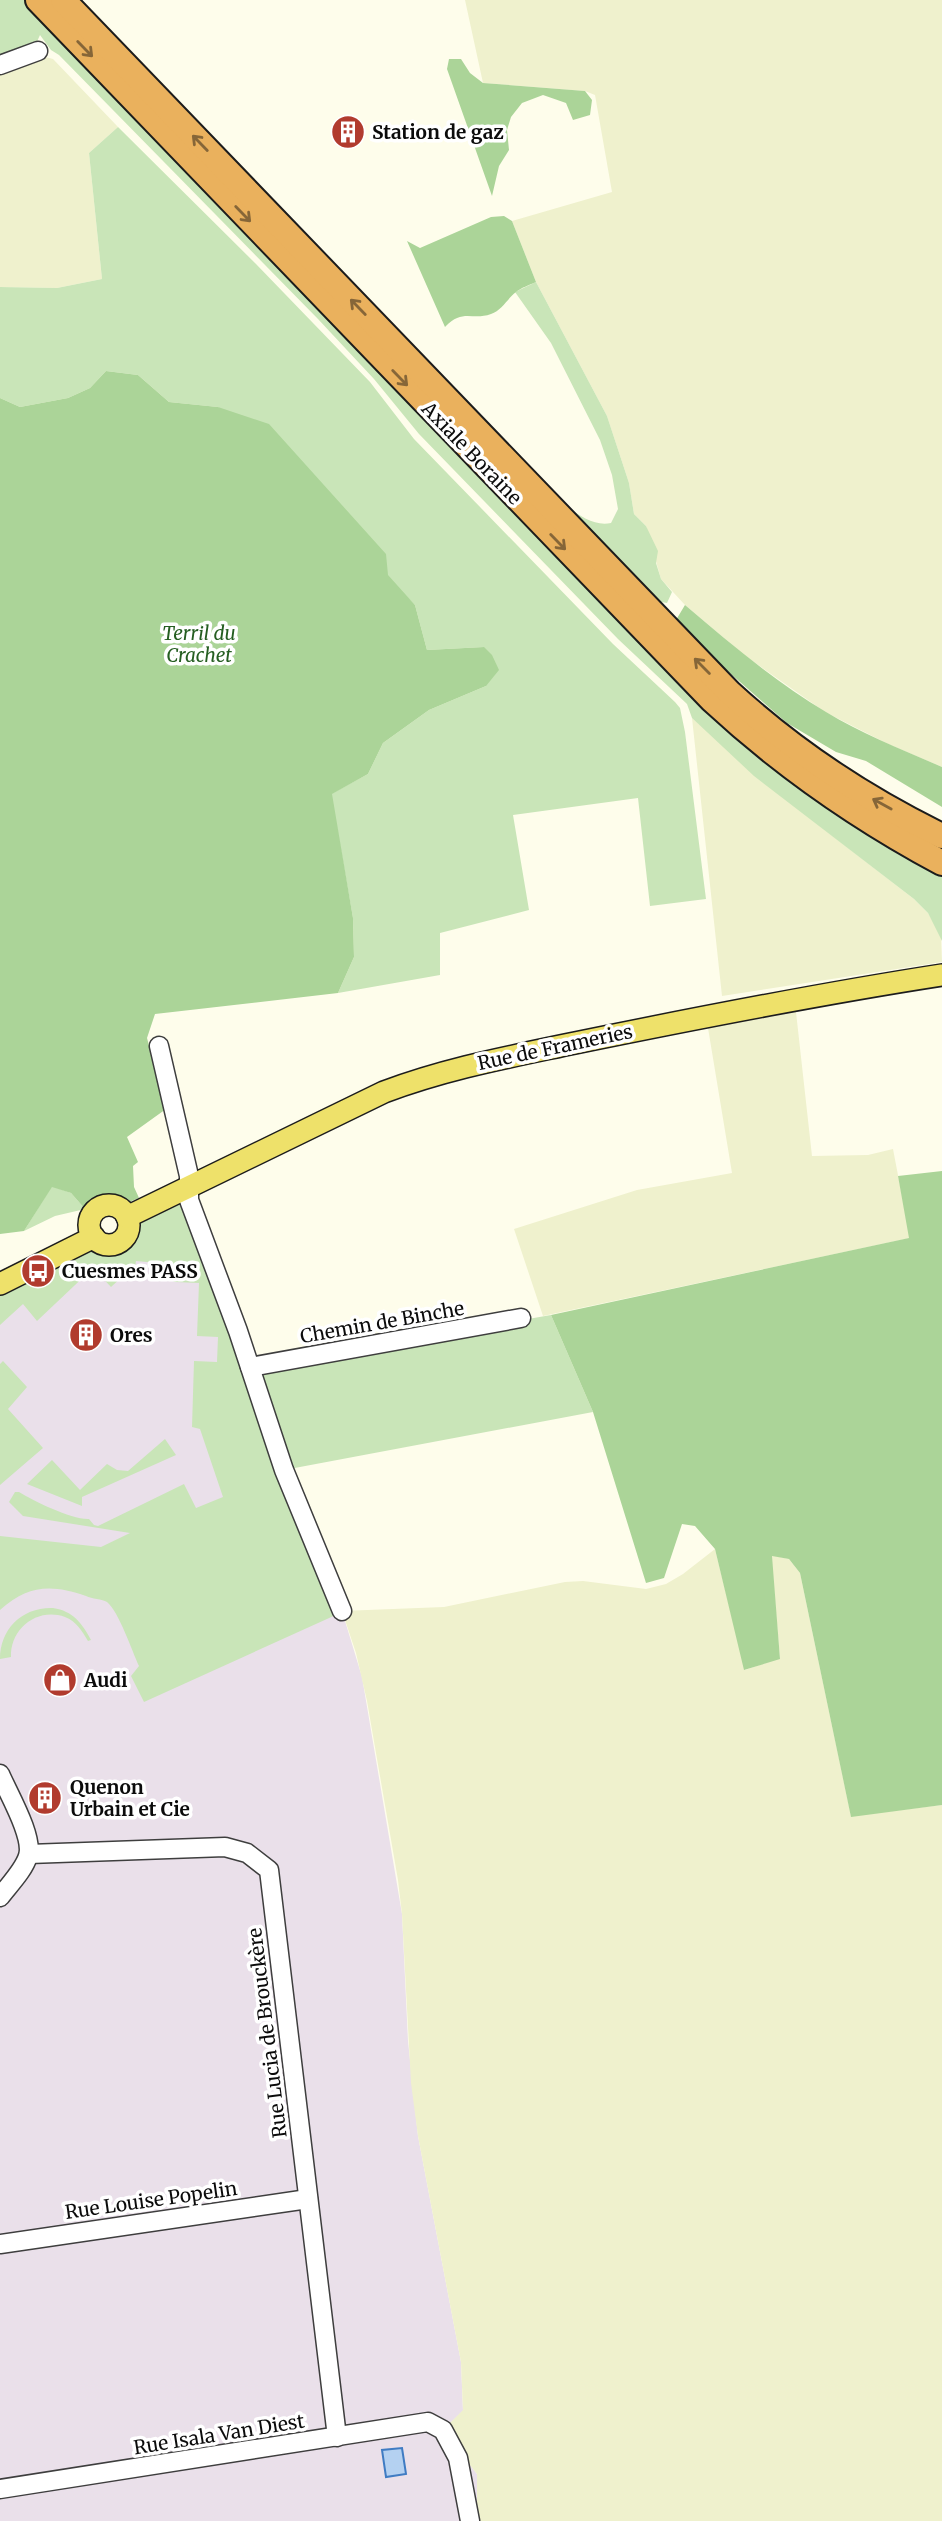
<svg xmlns="http://www.w3.org/2000/svg" width="942" height="2521" font-family="Merriweather,serif">
<style>
.industrial{fill:#eae0ea}
.farmland{fill:#eff1cd}
.green{fill:#c9e5b8}
.forest{fill:#abd498}
.water{fill:#b4d1f1;stroke:#407cc3;stroke-width:2}
.lines{fill:none;stroke-linecap:round;stroke-linejoin:round}
.minor-casing{stroke:#3e3e3e;stroke-width:21}
.major-casing{stroke:#1c1c1c;stroke-width:24}
.highway-casing{stroke:#1c1c1c;stroke-width:28}
.minor{stroke:#fff;stroke-width:18}
.major{stroke:#eee16a;stroke-width:21}
.highway{stroke:#eab15d;stroke-width:24}
.oneway{stroke:#866638}
.labels{text-anchor:middle;dominant-baseline:central;stroke-width:7;stroke-linejoin:round;paint-order:stroke}
.poi-label{font-size:19px;font-weight:bold;fill:#0b0b0b;stroke:#fff;text-anchor:start}
.street-label{font-size:19px;fill:#0b0b0b;stroke:#fff}
.park-label{font-size:19px;font-style:italic;fill:#255e21;stroke:#fff}
</style>
<rect width="100%" height="100%" fill="#fefdeb"/>
<path class="industrial" d="M178,1203L342,1611L362,1677L402,1914L408,2041L418,2136L461,2362L463,2411L443,2430L477,2474V2509L470,2521H0V1291L91,1249L110,1251L120,1249Z"/>
<g class="farmland">
<path d="M465,0H942V767L888,744L825,712L744,655L685,605L661,579L646,526L634,514L629,483L607,416L536,282L512,221L612,192L595,95L585,91L483,83Z"/>
<path d="M38,55L53,59L118,127L89,153L102,279L57,288L0,287V65Z"/>
<path d="M692,718L825,830L914,899L928,913L941,935L942,962L722,996Z"/>
<path d="M796,1012L812,1156L868,1155L893,1149L910,1238L543,1316L514,1229L637,1190L732,1173L708,1028Z"/>
<path d="M715,1549L745,1670L780,1658L771,1555L789,1559L800,1573L851,1816L942,1805V2521H470L477,2509V2474L443,2430L463,2410L461,2362L418,2136L411,2083L402,1914L398,1880L367,1701L356,1653L342,1611L444,1607L565,1582L583,1581L646,1589L666,1584L683,1574Z"/>
</g>
<g class="green">
<path d="M0,0H38L688,677L942,871V941L928,913L914,899L754,776L692,718L687,704L618,639L419,434L374,379L318,319L59,55L51,50L40,35L35,46L0,65Z"/>
<path d="M118,127L256,264L370,382L414,439L613,644L675,702L680,708L685,732L706,899L650,906L638,798L513,815L529,910L440,933V975L338,993L354,957L353,918L331,794L368,774L383,743L429,710L486,686L484,647L427,650L415,605L218,407L169,402L138,375L106,371L90,388L68,398L20,407L0,398V287L57,288L102,279L89,153Z"/>
<path d="M536,282L607,416L629,483L634,514L646,526L658,551L656,563L661,579L672,592L667,603L656,601L564,505C578,514 594,527 611,523L618,509L612,475L600,440L551,343L515,292Z"/>
<path d="M52,1186L71,1193L85,1209L55,1216L24,1231Z"/>
<path d="M181,1202L338,1614L144,1702L131,1676L139,1666C132,1651 119,1612 107,1602C102,1599 92,1599 86,1596C51,1584 28,1585 0,1610V1536L101,1547L130,1533L23,1516L9,1502L15,1492H19C34,1501 72,1520 89,1519L94,1525L98,1526L184,1484L196,1508L223,1497L200,1429L192,1427L194,1361L217,1362L218,1337L197,1336L199,1283L175,1282L168,1279L169,1264L136,1261L133,1280L123,1276L111,1287L93,1268L37,1321L23,1304L0,1325V1291L91,1249L110,1251L120,1249L143,1220Z"/>
<path d="M551,1315L593,1412L284,1470L250,1367Z"/>
<path d="M3,1361L27,1387L8,1409L43,1448L0,1485V1364Z"/>
<path d="M165,1439L176,1455L82,1497V1506L27,1484L52,1460L80,1490L107,1464L117,1470L128,1471Z"/>
<path d="M53,1608C73,1611 82,1623 91,1640L88,1641C82,1631 76,1621 65,1617C37,1607 10,1629 11,1657L0,1659C0,1629 22,1607 53,1608Z"/>
</g>
<g class="forest">
<path d="M449,59H461L470,73L483,83L585,91L592,100L590,115L573,120L566,103L543,95L522,103L511,117L507,130L509,150L499,166L492,196L447,69Z"/>
<path d="M504,216L512,221L536,282C529,285 521,288 516,292C507,299 502,310 491,314C472,321 463,308 445,327L407,241L420,248L491,217Z"/>
<path d="M106,371L138,375L169,402L218,407L269,424L386,554L388,575L415,605L427,650L484,647L492,655L499,670L486,686L429,710L383,743L368,774L332,794L353,918L354,957L338,993L155,1014L147,1038L166,1109L127,1137L138,1162L133,1166L134,1187L139,1198L124,1204L103,1199L85,1209L71,1193L52,1187L24,1231L0,1234V398L20,407L68,398L90,388Z"/>
<path d="M685,605C730,643 775,682 826,712C862,734 903,750 942,767V807L866,761L836,752L787,723L723,667L676,620Z"/>
<path d="M942,1171V1805L851,1817L800,1573L789,1559L772,1556L780,1659L744,1670L715,1549L695,1526L682,1524L664,1578L646,1583L593,1412L551,1315L909,1238L898,1176Z"/>
</g>
<path class="water" d="M402,2448L406,2474L386,2477L382,2450Z"/>
<g class="lines">
<g class="minor-casing">
<g id="minor">
<path d="M0,65L38,51"/>
<path d="M159,1046L189,1176V1200L238,1331L284,1470L342,1611"/>
<path d="M250,1367L521,1318"/>
<path d="M0,1774C8,1793 34,1837 28,1856C24,1870 9,1885 0,1897"/>
<path d="M29,1854L225,1847L247,1853L269,1870L337,2437"/>
<path d="M0,2244L308,2199"/>
<path d="M0,2489L428,2422L443,2430L458,2458L470,2521"/>
</g>
</g>
<g class="major-casing">
<g id="major">
<circle cx="109" cy="1225" r="20"/>
<path d="M127,1217L384,1092C448,1068 509,1057 575,1043C697,1018 819,994 942,975"/>
<path d="M0,1284L94,1237"/>
</g>
</g>
<g class="highway-casing">
<g id="highway">
<path d="M38,0L712,700C782,765 858,818 942,863"/>
<path d="M63,0L729,692C793,751 864,798 942,836"/>
</g>
</g>
<use href="#minor" class="minor"/>
<use href="#major" class="major"/>
<use href="#highway" class="highway"/>
</g>
<defs><path id="oneway-shaft" d="M-6 0H5M1.5-3L5.5 0L1.5 3" fill="none" stroke-width="1.6" stroke-linecap="round" stroke-linejoin="round" transform="scale(1.75)"/></defs>
<g class="oneway">
<use href="#oneway-shaft" transform="translate(85 49) rotate(46)"/>
<use href="#oneway-shaft" transform="translate(200 143) rotate(-134)"/>
<use href="#oneway-shaft" transform="translate(243 214) rotate(46)"/>
<use href="#oneway-shaft" transform="translate(358 307) rotate(-134)"/>
<use href="#oneway-shaft" transform="translate(400 378) rotate(46)"/>
<use href="#oneway-shaft" transform="translate(558 542) rotate(46)"/>
<use href="#oneway-shaft" transform="translate(702 666) rotate(-135)"/>
<use href="#oneway-shaft" transform="translate(882 804) rotate(-151)"/>
</g>
<defs>
<g id="building-disc" transform="scale(1.75)"><circle r="9.5" fill="#b13b2e" stroke="#fff"/><path d="M-4-6H4V6H1V3H-1V6H-4ZM-2.5-4.3h1.7v1.8h-1.7ZM.8-4.3h1.7v1.8H.8ZM-2.5-1h1.7V.8h-1.7ZM.8-1h1.7V.8H.8Z" fill="#fff"/></g>
<g id="bus-disc" transform="scale(1.75)"><circle r="9.5" fill="#b13b2e" stroke="#fff"/><path d="M-5-6H5V4H4V6H2V4H-2V6H-4V4H-5ZM-3.5-4V0h7V-4ZM-3.5 1.2v1.5H-2V1.2ZM2 1.2v1.5H3.5V1.2Z" fill="#fff"/></g>
<g id="shop-disc" transform="scale(1.75)"><circle r="9.5" fill="#b13b2e" stroke="#fff"/><path d="M-5-2.5h2.3a2.7 3.5 0 0 1 5.4 0H5L5.5 6h-11ZM-1.5-2.5h3a1.5 2.3 0 0 0-3 0Z" fill="#fff"/></g>
</defs>
<g fill-rule="evenodd">
<use href="#building-disc" x="348" y="132"/>
<use href="#bus-disc" x="38" y="1271"/>
<use href="#building-disc" x="86" y="1335"/>
<use href="#shop-disc" x="60" y="1680"/>
<use href="#building-disc" x="45" y="1798"/>
</g>
<g class="labels">
<g class="poi-label">
<text x="372" y="132">Station de gaz</text>
<text x="62" y="1271">Cuesmes PASS</text>
<text x="110" y="1335">Ores</text>
<text x="84" y="1680">Audi</text>
<text x="70" y="1787">Quenon<tspan x="70" dy="22">Urbain et Cie</tspan></text>
</g>
<g class="street-label">
<text transform="translate(472 453) rotate(46)">Axiale Boraine</text>
<text transform="translate(555 1047) rotate(-12)">Rue de Frameries</text>
<text transform="translate(382 1322) rotate(-10)">Chemin de Binche</text>
<text transform="translate(267 2033) rotate(-97)">Rue Lucia de Brouckère</text>
<text transform="translate(151 2200) rotate(-8)">Rue Louise Popelin</text>
<text transform="translate(219 2434) rotate(-9)">Rue Isala Van Diest</text>
</g>
<g class="park-label">
<text x="199" y="633">Terril du<tspan x="199" dy="22">Crachet</tspan></text>
</g>
</g>
</svg>
